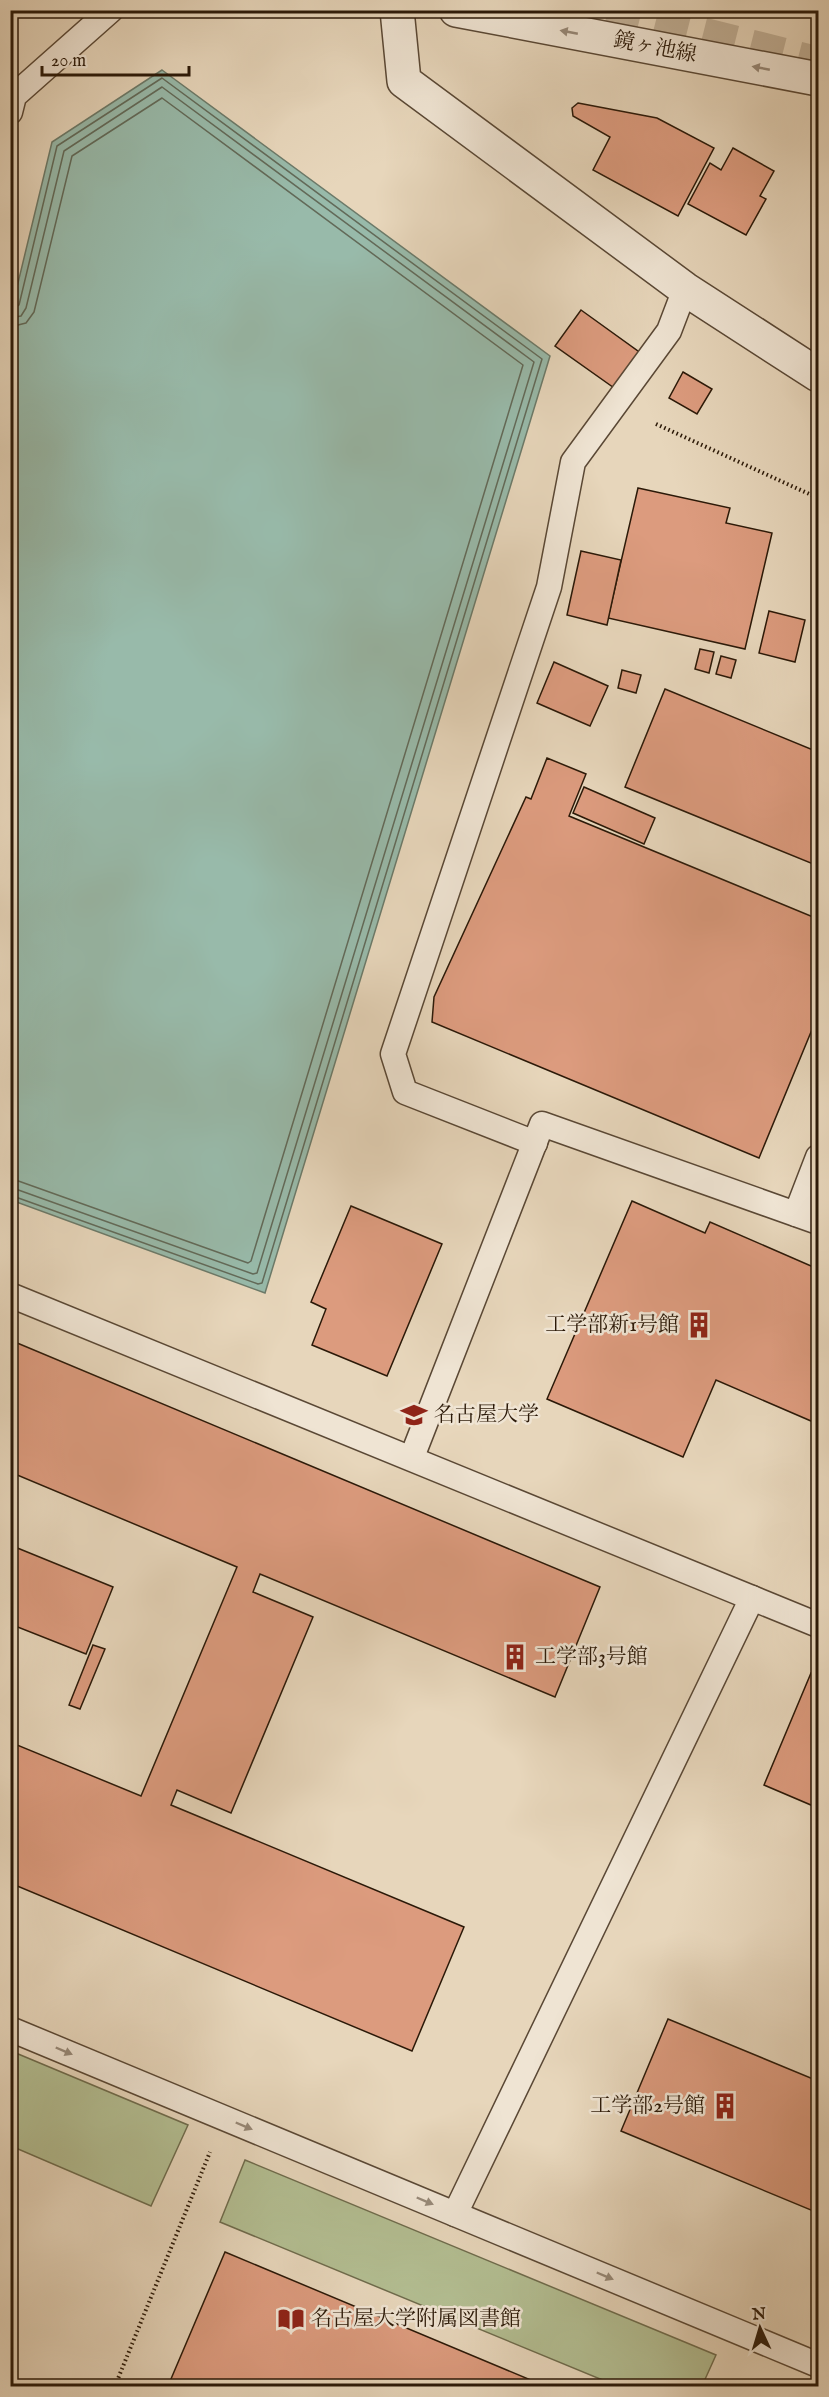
<svg xmlns="http://www.w3.org/2000/svg" width="829" height="2397" font-family="'IM FELL English','Noto Serif JP',serif">
<style>
.green{fill:#b3be92;stroke:#6f6c4d;stroke-width:1.5}
.water{fill:#98baaa;stroke:#6c7a69;stroke-width:1.5}
.lines{fill:none;stroke-linecap:round;stroke-linejoin:round}
.shore{stroke:#626a59;stroke-width:1.5}
.building{fill:#dc9b7e;stroke:#2b1908;stroke-width:1.5}
.motorway-tunnel{stroke:#c1b097;stroke-width:33;stroke-dasharray:33 16;stroke-linecap:butt}
.service-casing{stroke:#5a4835;stroke-width:27}
.minor-casing{stroke:#5a4835;stroke-width:36}
.tertiary-casing{stroke:#5a4835;stroke-width:36}
.path{stroke:#2b1908;stroke-width:4;stroke-dasharray:1.5 3;stroke-linecap:butt}
.service{stroke:#efe4d3;stroke-width:24}
.minor{stroke:#efe4d3;stroke-width:33}
.tertiary{stroke:#efe4d3;stroke-width:33}
.oneway{fill:#978978}
.labels{text-anchor:middle;dominant-baseline:central;stroke-width:5;stroke-linejoin:round;paint-order:stroke}
.street-label{font-size:21px;fill:#2b1908;stroke:#efe4d3}
.poi-label{font-size:21px;fill:#2b1908;stroke:#efe4d3;text-anchor:start}
</style>
<rect width="100%" height="100%" fill="#e7d6bb"/>
<filter id="stains"><feTurbulence type="fractalNoise" baseFrequency=".00333" numOctaves="4"/><feColorMatrix values="0 0 0 0 .2 0 0 0 0 .09 0 0 0 0 .02 0 0 0 .5 -.17"/></filter>
<radialGradient id="worn" r=".72"><stop offset=".6" stop-color="#630" stop-opacity="0"/><stop offset="1" stop-color="#630" stop-opacity=".3"/></radialGradient>
<g class="green">
<path d="M11,2051L188,2125L151,2206L11,2146Z"/>
<path d="M245,2160L716,2355L702,2386H617L220,2222Z"/>
</g>
<path class="water" d="M162,70L550,356L265,1293L11,1200L10,316L52,142Z"/>
<g class="lines">
<g class="shore">
<path d="M10,311L19,305L57,146L162,78L542,359L262,1283L258,1284L10,1195"/>
<path d="M10,318L21,316L26,308L64,151L162,87L534,362L257,1273L253,1274L10,1187"/>
<path d="M10,327L26,323L34,312L72,156L162,98L523,365L251,1261L248,1263L10,1178"/>
</g>
</g>
<g class="building">
<path d="M578,103L657,118L714,148L678,216L593,170L610,137L573,116L572,108Z"/>
<path d="M733,148L774,171L760,196L766,199L746,235L688,204L710,163L721,170Z"/>
<path d="M581,310L642,354L617,390L555,346Z"/>
<path d="M683,372L712,389L697,414L669,398Z"/>
<path d="M638,488L730,508L726,523L772,533L745,649L608,618Z"/>
<path d="M581,551L621,560L607,625L567,615Z"/>
<path d="M769,611L805,620L795,662L759,653Z"/>
<path d="M700,649L714,652L709,673L695,669Z"/>
<path d="M721,656L736,660L731,678L716,674Z"/>
<path d="M554,662L608,686L590,726L537,703Z"/>
<path d="M622,670L641,675L636,693L618,688Z"/>
<path d="M665,689L818,752V866L625,787Z"/>
<path d="M547,758L586,774L569,816L818,919V1015L759,1158L432,1022L434,997L526,797L531,799Z"/>
<path d="M584,787L655,818L644,844L573,813Z"/>
<path d="M632,1201L705,1233L710,1222L818,1269V1424L716,1380L683,1457L547,1399Z"/>
<path d="M351,1206L442,1244L387,1376L312,1345L326,1309L311,1302Z"/>
<path d="M10,1340L600,1587L555,1697L260,1574L253,1592L313,1617L231,1813L177,1790L171,1805L464,1927L412,2051L10,1883V1742L141,1796L237,1567L10,1472Z"/>
<path d="M10,1545L113,1587L86,1654L10,1624Z"/>
<path d="M93,1645L105,1649L80,1709L69,1705Z"/>
<path d="M811,1673L818,1676V1808L764,1785Z"/>
<path d="M668,2019L818,2081V2213L621,2131Z"/>
<path d="M225,2252L545,2386H168Z"/>
</g>
<g class="lines">
<path class="motorway-tunnel" d="M608,10L818,63"/>
<g class="service-casing">
<g id="service">
<path d="M10,112L14,96L111,10"/>
<path d="M535,1143L405,1092L393,1054L549,587L573,462L669,331L685,289"/>
<path d="M796,1214L818,1157"/>
<path d="M10,1295L818,1625"/>
<path d="M412,1457L542,1124L818,1222"/>
<path d="M10,2029L818,2365"/>
<path d="M455,2214L752,1598"/>
</g>
</g>
<g class="minor-casing">
<path id="minor" d="M397,10L404,81L685,289L818,375"/>
</g>
<g class="tertiary-casing">
<path id="tertiary" d="M456,10L818,79"/>
</g>
<g class="path">
<path d="M656,424L818,498"/>
<path d="M115,2386L210,2152"/>
<path d="M751,2386L755,2378"/>
</g>
<use href="#service" class="service"/>
<use href="#minor" class="minor"/>
<use href="#tertiary" class="tertiary"/>
</g>
<defs><path id="oneway-solid" d="M-6-.8H1V-3.2L6.5 0L1 3.2V.8H-6Z" transform="scale(1.5)"/></defs>
<g class="oneway">
<use href="#oneway-solid" transform="translate(569 32) rotate(-169)"/>
<use href="#oneway-solid" transform="translate(761 68) rotate(-169)"/>
<use href="#oneway-solid" transform="translate(64 2051) rotate(23)"/>
<use href="#oneway-solid" transform="translate(244 2126) rotate(23)"/>
<use href="#oneway-solid" transform="translate(425 2201) rotate(23)"/>
<use href="#oneway-solid" transform="translate(605 2276) rotate(23)"/>
</g>
<defs>
<g id="building-bare" transform="scale(2.07)"><path d="M-4-6H4V6H1V3H-1V6H-4ZM-2.5-4.3h1.7v1.8h-1.7ZM.8-4.3h1.7v1.8H.8ZM-2.5-1h1.7V.8h-1.7ZM.8-1h1.7V.8H.8Z" fill="#8f2418" stroke="#efe4d3" stroke-width="2.5" paint-order="stroke"/></g>
<g id="university-bare" transform="scale(2.07)"><path d="M0-5L7-2L0 1L-7-2ZM-4 1L0 2.5L4 1V4Q0 6-4 4Z" fill="#8f2418" stroke="#efe4d3" stroke-width="2.5" paint-order="stroke"/></g>
<g id="library-bare" transform="scale(2.07)"><path d="M-6-4Q-3-5.5-.7-3.5V5Q-3 3-6 4ZM6-4Q3-5.5 .7-3.5V5Q3 3 6 4Z" fill="#8f2418" stroke="#efe4d3" stroke-width="2.5" paint-order="stroke"/></g>
</defs>
<g fill-rule="evenodd">
<use href="#building-bare" x="699" y="1325"/>
<use href="#university-bare" x="414" y="1415"/>
<use href="#building-bare" x="515" y="1657"/>
<use href="#building-bare" x="725" y="2106"/>
<use href="#library-bare" x="291" y="2319"/>
</g>
<g class="labels">
<g class="street-label">
<text transform="translate(655 48) rotate(11)">鏡ヶ池線</text>
</g>
<g class="poi-label">
<text x="679" y="1325" text-anchor="end">工学部新1号館</text>
<text x="434" y="1415">名古屋大学</text>
<text x="535" y="1657">工学部3号館</text>
<text x="705" y="2106" text-anchor="end">工学部2号館</text>
<text x="311" y="2319">名古屋大学附属図書館</text>
</g>
</g>
<rect width="829" height="2397" fill="none" stroke="#e7d6bb" stroke-width="36"/>
<rect x="12" y="12" width="805" height="2373" fill="none" stroke="#2b1908" stroke-width="3"/>
<rect x="18" y="18" width="793" height="2361" fill="none" stroke="#2b1908" stroke-width="1.5"/>
<g transform="translate(760 2328) rotate(356)" stroke="#efe4d3" stroke-width="4.5" paint-order="stroke">
<path d="M0-4.5L10 22L0 15L-10 22Z" fill="#2b1908"/>
<text y="-9" font-size="16" font-weight="bold" text-anchor="middle" fill="#2b1908">N</text>
</g>
<path d="M42 66v9h147v-9" fill="none" stroke="#2b1908" stroke-width="3"/>
<text x="51" y="66" font-size="18" fill="#2b1908" stroke="#efe4d3" stroke-width="4.5" paint-order="stroke">20 m</text>
<rect width="100%" height="100%" filter="url(#stains)"/>
<rect width="100%" height="100%" fill="url(#worn)"/>
</svg>
